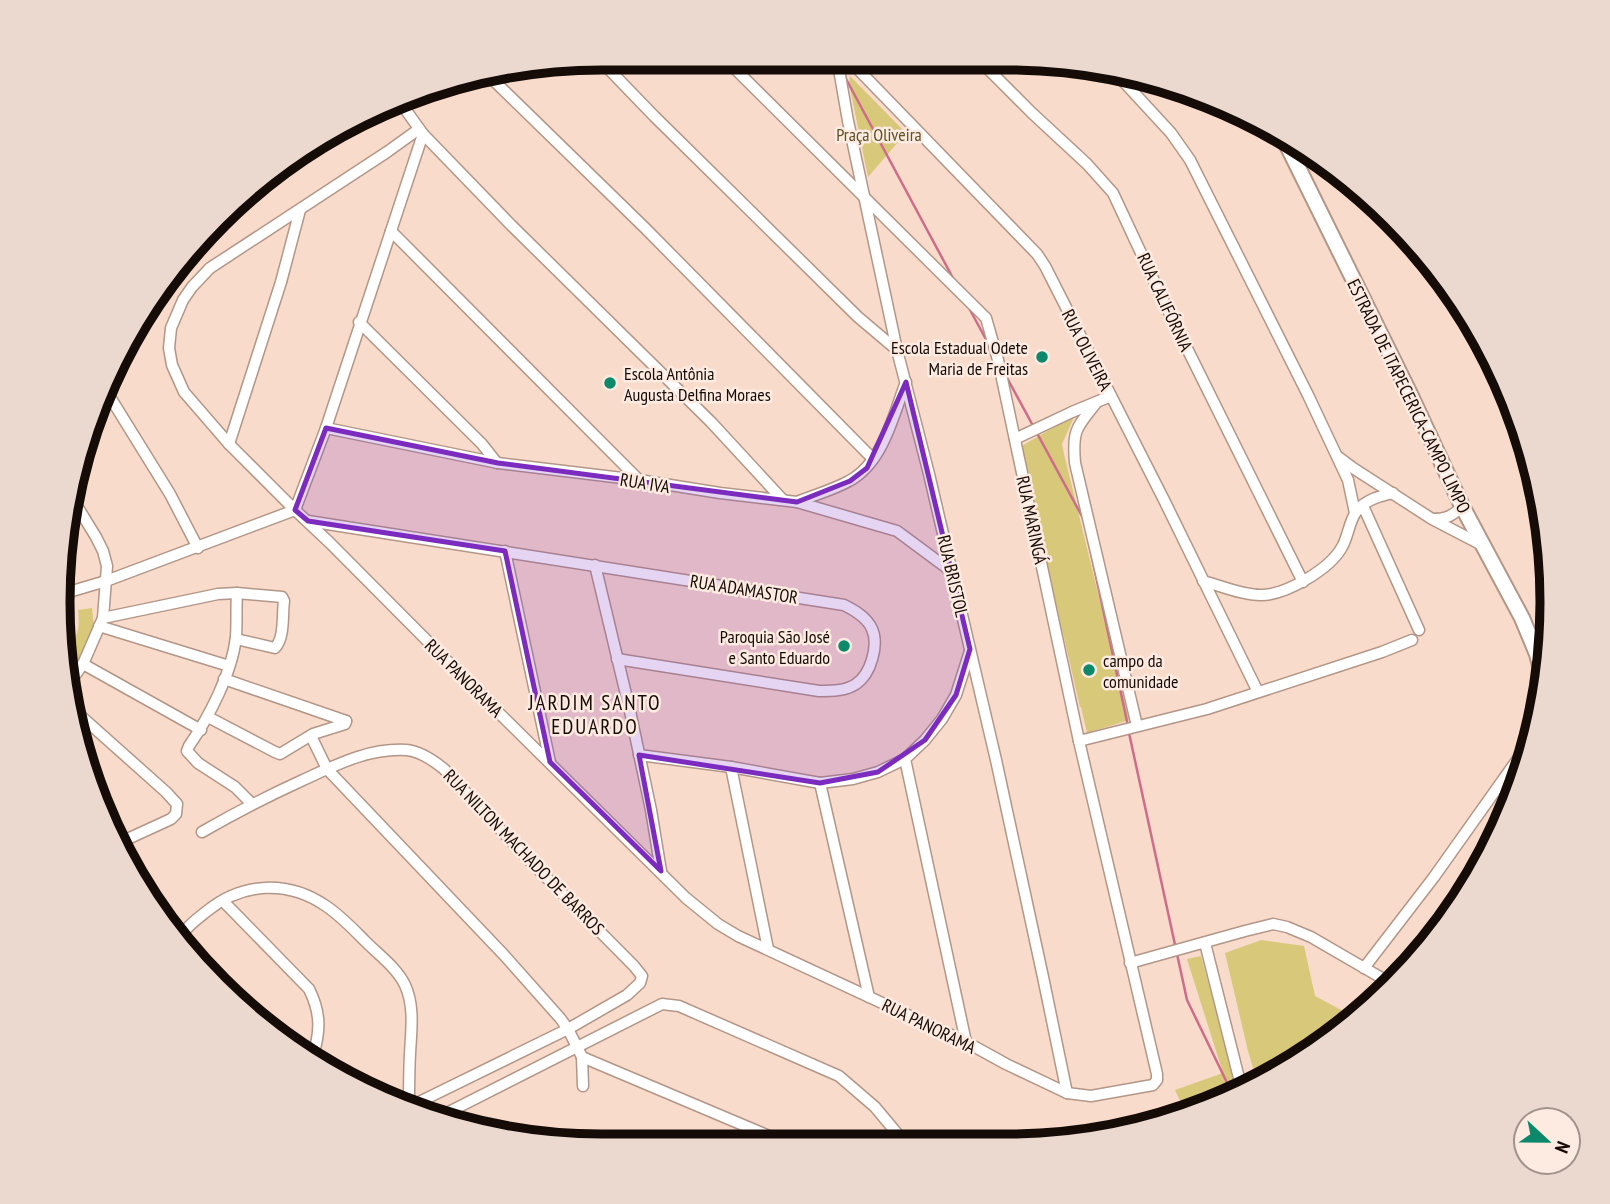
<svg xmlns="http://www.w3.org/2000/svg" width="1610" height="1204" font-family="'PT Sans Narrow',sans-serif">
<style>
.green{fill:#d8c87a}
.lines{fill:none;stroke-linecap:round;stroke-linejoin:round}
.stream{stroke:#cd6d8a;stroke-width:2.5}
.street-casing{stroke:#b29687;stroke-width:13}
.secondary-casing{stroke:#b29687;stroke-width:18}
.street{stroke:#fff;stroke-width:10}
.secondary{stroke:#fff;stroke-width:14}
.marked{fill:#7b2cbf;fill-opacity:0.2;stroke:#7b2cbf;stroke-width:5;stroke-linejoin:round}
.poi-dot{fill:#0c886a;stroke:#fdebe1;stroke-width:2.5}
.labels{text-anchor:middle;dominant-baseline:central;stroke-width:5;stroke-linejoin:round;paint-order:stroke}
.park-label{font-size:18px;fill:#5b5228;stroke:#fdebe1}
.street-label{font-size:18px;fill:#160c07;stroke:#fdebe1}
.poi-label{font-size:18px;fill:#160c07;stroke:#fdebe1;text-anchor:end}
.quarter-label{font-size:21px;letter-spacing:2px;fill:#160c07;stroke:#fdebe1}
.rim{fill:none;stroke:#160c07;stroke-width:9}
</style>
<rect width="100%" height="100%" fill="#f9dbcb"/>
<g class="green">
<path d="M850,76L906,133L868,177L849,83Z"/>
<path d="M1075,415L1062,444L1064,454L1129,720L1087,733L1081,707H1080L1020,447Z"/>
<path d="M92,608L94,626L84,654L67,677L63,660C75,642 81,631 78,610Z"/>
<path d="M1261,940L1304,946L1315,996L1356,1018L1339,1034L1257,1081L1248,1051L1225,953Z"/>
<path d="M1201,956L1238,1092L1216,1105L1186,1113L1175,1090L1223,1073L1187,959Z"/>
</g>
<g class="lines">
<g class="stream">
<path d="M845,77L954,280"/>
<path d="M969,308L989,345"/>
<path d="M1006,376L1084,520L1128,726"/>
<path d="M1129,733L1187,1000L1233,1095"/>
</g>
<g class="street-casing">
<g id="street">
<path d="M598,58L654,116L858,317L897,350"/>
<path d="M837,58L848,121L897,350L929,474L996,760L1043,977L1067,1093"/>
<path d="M847,58L1037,254L1045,266L1164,500L1258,692"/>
<path d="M978,59L1032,113L1087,164L1113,193L1162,298L1303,582"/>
<path d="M1113,70L1171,133L1190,160L1308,395L1348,480L1355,513"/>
<path d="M486,73L645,228L873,459"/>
<path d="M400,102L423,134L511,225L711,422L782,499"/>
<path d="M419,129L387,152L210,268L192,287L183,300L171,328L169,348L172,365L184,392L229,444L295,510L330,543L499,713L686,898L718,924L738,936L966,1042L1006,1064L1067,1093L1091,1096L1153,1085L1157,1080V1074L1079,741L998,360L986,318L724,58"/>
<path d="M391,231L639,480"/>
<path d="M359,322L482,444L497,463"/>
<path d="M1484,342L1506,387"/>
<path d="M105,389L170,494L198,548"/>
<path d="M1097,402C1077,427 1072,429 1075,463L1137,726"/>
<path d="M326,428L498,463L639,480L720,493L797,502L897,531L951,571"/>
<path d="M1015,439L1072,412L1111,396"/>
<path d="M229,444L281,282L300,210"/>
<path d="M1337,456L1353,468L1432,519L1482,545"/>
<path d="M797,502C814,495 833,490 849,481C883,463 893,416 906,382"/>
<path d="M1363,506L1419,630"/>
<path d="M1433,519C1446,519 1453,516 1462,506"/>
<path d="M308,521L844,605C854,610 867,617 872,629C879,645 871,674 856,684C846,691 831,691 819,691L617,659"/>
<path d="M505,551L550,762"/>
<path d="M595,565L630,711L651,810L661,871"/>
<path d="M1203,581C1222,586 1242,595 1261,595C1286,595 1330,569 1342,547C1348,537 1349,522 1356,512C1364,500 1380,496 1393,493"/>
<path d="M237,593C236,607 237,622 236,637C232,673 209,717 189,746L187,751L198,763L235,787L252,804"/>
<path d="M62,594L106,581L295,510L326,428L423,134"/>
<path d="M103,618L218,594L237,593L282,597L284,601C282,615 285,637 275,648L236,639"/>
<path d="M99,626L229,666"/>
<path d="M1528,633L1549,639"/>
<path d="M83,664L201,730"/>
<path d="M224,679L346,721"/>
<path d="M68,685L83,664L103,618L107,566L103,551L96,537L69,493"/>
<path d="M73,709L166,792L177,804L176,814L171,819L121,842"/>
<path d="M208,717L275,752L280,754L313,734L345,724L346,721"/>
<path d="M311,736L327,769L504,955L560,1018L568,1029L582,1057L769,1136L781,1144"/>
<path d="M1079,741L1207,709L1382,652L1412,640"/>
<path d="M639,755L731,767L820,783L853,779L878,772L905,759L925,740L942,719L956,695L970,651"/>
<path d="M905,759L966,1042"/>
<path d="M731,767L768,949"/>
<path d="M820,783L869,997"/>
<path d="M202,832C235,813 268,796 303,780C336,765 368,748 406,750C420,751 433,760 444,769L523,854L634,966L642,976L640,983L627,995L568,1029L407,1108"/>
<path d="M223,901L309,989C322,1015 320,1033 312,1060"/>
<path d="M178,942C183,929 197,919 207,911C243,882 288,880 326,906C341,916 353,929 366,942C379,955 397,968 405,985C415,1007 411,1031 410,1054C409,1072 409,1089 409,1107"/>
<path d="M1205,943L1242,1090"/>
<path d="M1130,963L1245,931L1273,924L1287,927L1311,937L1392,984"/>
<path d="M1364,968L1434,877L1522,753L1531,746"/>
<path d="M582,1057L583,1086"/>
<path d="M435,1119L662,1004L679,1006L839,1076L875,1107L905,1143"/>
</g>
</g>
<g class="secondary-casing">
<path id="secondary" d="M1283,137L1410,394L1462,506L1522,618L1537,654L1543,677L1544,689"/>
</g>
<use href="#street" class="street"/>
<use href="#secondary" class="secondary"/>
</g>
<path class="marked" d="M906,382L970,649L956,695L925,740L878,772L820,783L639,755L661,871L550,762L505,551L308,521L295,510L326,428L498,463L797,502L850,481L867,468Z"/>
<g class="poi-dot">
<circle cx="1042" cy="357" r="7"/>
<circle cx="610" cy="383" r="7"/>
<circle cx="844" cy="646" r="7"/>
<circle cx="1089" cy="670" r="7"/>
</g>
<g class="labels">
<g class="park-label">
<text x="879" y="134">Praça Oliveira</text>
</g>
<g class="street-label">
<text transform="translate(1165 302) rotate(65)">RUA CALIFÓRNIA</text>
<text transform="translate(1087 350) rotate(63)">RUA OLIVEIRA</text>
<text transform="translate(1409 396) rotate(64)">ESTRADA DE ITAPECERICA-CAMPO LIMPO</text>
<text transform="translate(645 483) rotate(9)">RUA IVA</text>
<text transform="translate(1032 520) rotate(78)">RUA MARINGÁ</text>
<text transform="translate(953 576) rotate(77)">RUA BRISTOL</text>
<text transform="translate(744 589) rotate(9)">RUA ADAMASTOR</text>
<text transform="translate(464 678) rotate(45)">RUA PANORAMA</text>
<text transform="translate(524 852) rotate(46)">RUA NILTON MACHADO DE BARROS</text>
<text transform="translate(929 1026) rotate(26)">RUA PANORAMA</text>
</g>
<g class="poi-label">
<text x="1028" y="347">Escola Estadual Odete<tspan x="1028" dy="21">Maria de Freitas</tspan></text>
<text x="624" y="373" text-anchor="start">Escola Antônia<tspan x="624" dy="21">Augusta Delfina Moraes</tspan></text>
<text x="830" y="636">Paroquia São José<tspan x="830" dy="21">e Santo Eduardo</tspan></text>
<text x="1103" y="660" text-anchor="start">campo da<tspan x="1103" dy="21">comunidade</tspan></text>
</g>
<g class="quarter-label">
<text x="595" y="702">JARDIM SANTO<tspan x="595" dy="24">EDUARDO</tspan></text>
</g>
</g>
<path d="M0 0H1610V1204H0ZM602 70H1008A532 532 0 0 1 1540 602V602A532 532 0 0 1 1008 1134H602A532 532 0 0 1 70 602V602A532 532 0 0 1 602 70Z" fill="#ebd9d0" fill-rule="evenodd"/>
<path class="rim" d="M602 70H1008A532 532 0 0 1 1540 602V602A532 532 0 0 1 1008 1134H602A532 532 0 0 1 70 602V602A532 532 0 0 1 602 70Z"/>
<g transform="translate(1547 1141) rotate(112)"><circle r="33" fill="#fdebe1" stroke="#a1928a" stroke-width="2"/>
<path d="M0-5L12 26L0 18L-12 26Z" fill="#0c886a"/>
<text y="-10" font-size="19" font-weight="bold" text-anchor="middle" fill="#160c07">N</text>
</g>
</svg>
